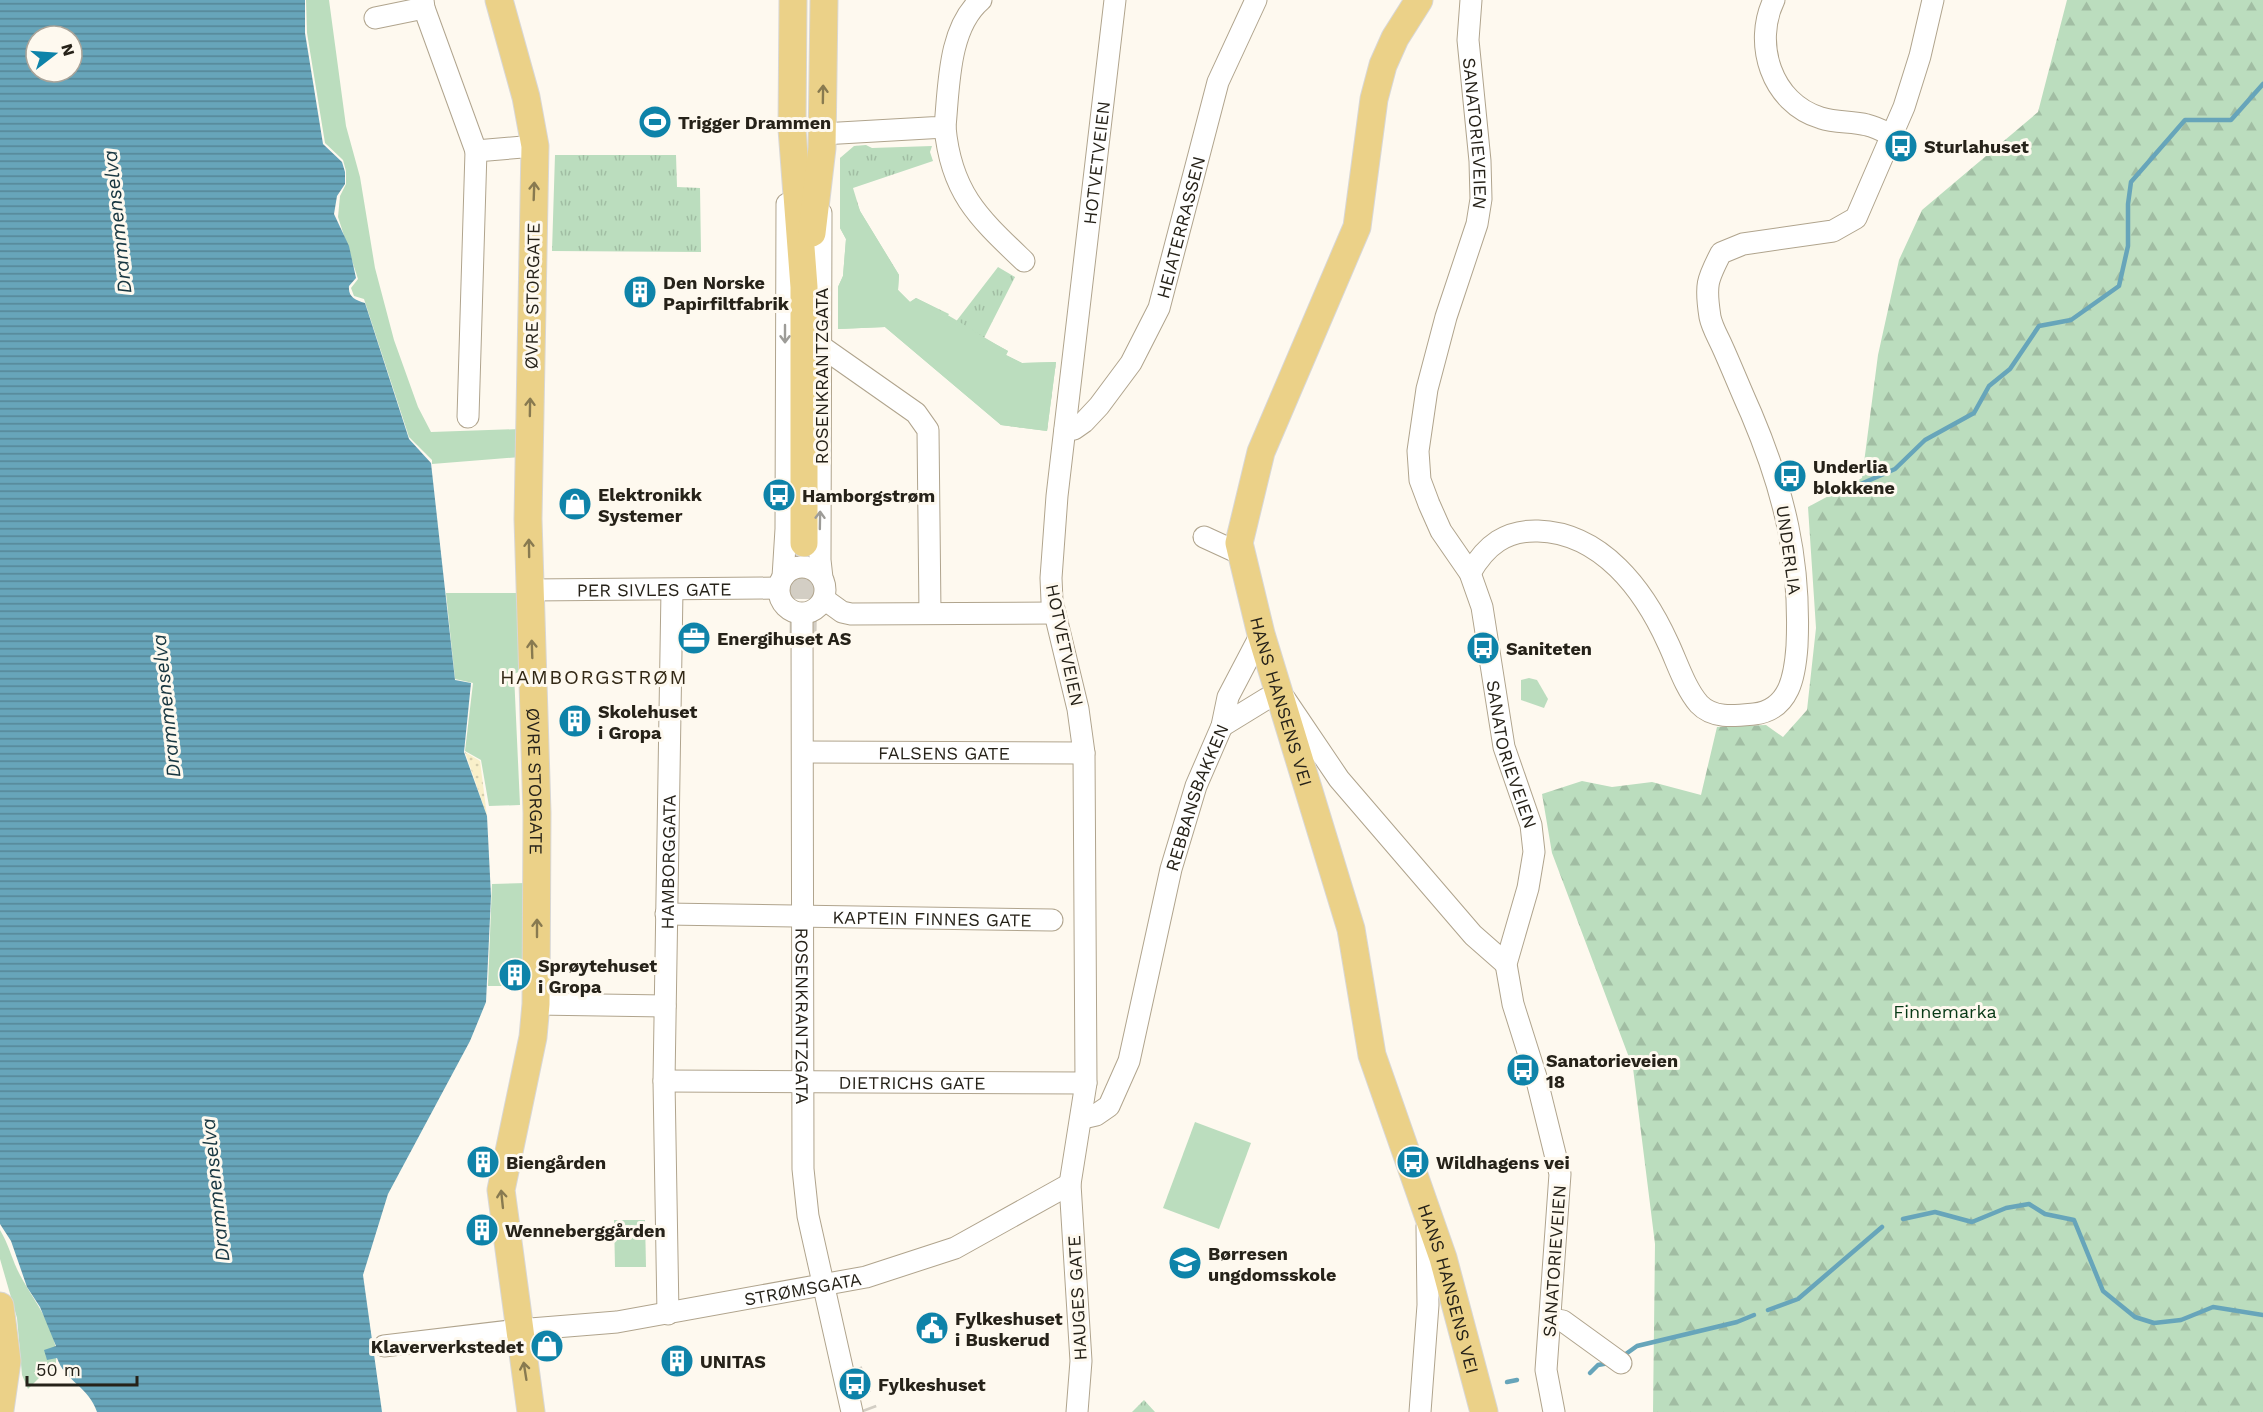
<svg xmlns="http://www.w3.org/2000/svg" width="2263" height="1412" font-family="'Work Sans',sans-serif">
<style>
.grass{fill:url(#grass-tufts)}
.forest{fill:url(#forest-firs)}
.sand{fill:url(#sand-dots)}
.green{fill:#bbddbe}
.water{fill:url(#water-rules);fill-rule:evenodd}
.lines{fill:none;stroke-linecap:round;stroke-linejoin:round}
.stream{stroke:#67a5ba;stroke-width:4.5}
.major-tunnel{stroke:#d3cec4;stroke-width:27;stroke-dasharray:27 14;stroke-linecap:butt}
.minor-casing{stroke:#b0a48d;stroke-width:23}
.major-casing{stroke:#d8d7d6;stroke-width:29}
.minor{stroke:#fff;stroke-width:21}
.major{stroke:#ebd188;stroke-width:27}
.oneway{stroke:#887a50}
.oneway2{stroke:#9d9c98}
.labels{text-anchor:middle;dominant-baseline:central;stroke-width:6;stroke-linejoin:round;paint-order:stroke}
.poi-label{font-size:18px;font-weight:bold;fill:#262219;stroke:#fef9ef;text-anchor:start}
.street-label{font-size:18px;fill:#262219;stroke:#fef9ef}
.park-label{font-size:18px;fill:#073915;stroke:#fef9ef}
.water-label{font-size:20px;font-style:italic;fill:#173640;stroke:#fef9ef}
.neighbourhood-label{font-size:20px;letter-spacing:1.5px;fill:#322815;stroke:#fef9ef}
</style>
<defs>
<pattern id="grass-tufts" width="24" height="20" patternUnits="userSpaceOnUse" patternTransform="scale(1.5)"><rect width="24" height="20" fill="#bbddbe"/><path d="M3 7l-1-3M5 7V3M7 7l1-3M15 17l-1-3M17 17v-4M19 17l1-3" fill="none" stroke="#a1bda3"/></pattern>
<pattern id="forest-firs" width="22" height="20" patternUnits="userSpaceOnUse" patternTransform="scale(1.5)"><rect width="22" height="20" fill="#bbddbe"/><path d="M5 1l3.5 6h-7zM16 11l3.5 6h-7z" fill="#a1bda3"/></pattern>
<pattern id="sand-dots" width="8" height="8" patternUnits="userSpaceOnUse" patternTransform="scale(1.5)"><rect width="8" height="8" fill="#f9f0ca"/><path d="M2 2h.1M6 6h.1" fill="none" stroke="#d5cead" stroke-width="1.8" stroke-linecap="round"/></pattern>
<pattern id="water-rules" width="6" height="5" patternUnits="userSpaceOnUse" patternTransform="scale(1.5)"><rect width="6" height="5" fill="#67a5ba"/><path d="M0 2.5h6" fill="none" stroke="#558696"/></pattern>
</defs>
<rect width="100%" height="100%" fill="#fef9ef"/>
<g class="grass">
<path d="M866,145L872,148L932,146L930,152L933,161L853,188L860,211L899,275L898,290L910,302L916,298L949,314L945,320L951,328L998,267L1015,277L984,338L1008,351L1006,355L1022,363L1056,362L1047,431L1001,425L885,327L838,329V287L843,276L846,239L840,228V158L854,146Z"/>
<path d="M555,155H676L677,187L700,188L701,252L552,251Z"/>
<circle cx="802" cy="590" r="9"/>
<path d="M1144,1400L1155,1412H1132Z"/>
</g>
<path class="forest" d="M2067,0H2263V1412H1653L1655,1244L1633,1068L1552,853L1542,794L1582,781L1612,787L1652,782L1701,795L1717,727L1766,725L1783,737L1807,710L1816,628L1808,507L1862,478L1878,355L1899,260L1922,210L2038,112Z"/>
<path class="sand" d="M465,752L480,761L487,816Z"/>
<g class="green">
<path d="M306,0H329L346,126L360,177L375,268L394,340L418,407L431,432L520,429L521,457L432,464V460L409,437L364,299L354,296L351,288L358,279L338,217L340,196L346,184V171L343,160L325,143L307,33Z"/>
<path d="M840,158L860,211L899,275L898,290L910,302L916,298C948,313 977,334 1008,351L1006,355L1022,363L1056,362L1047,431L1001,425L885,327L838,329V287L843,276L846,239L840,228Z"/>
<path d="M446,593H522L523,670L514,674L520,805L489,806L481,760L465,751L473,683L455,679Z"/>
<path d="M1529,678L1537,680L1548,699L1544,708L1521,700V680Z"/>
<path d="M527,883L525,986H488L492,884Z"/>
<path d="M1195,1122L1251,1143L1219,1229L1163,1208Z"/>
<path d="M614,1220H645L646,1267H615Z"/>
<path d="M0,1230C8,1243 11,1256 17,1269C32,1301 63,1332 55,1369L47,1370L28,1389L22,1375L17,1318L0,1259Z"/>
</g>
<path class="water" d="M0,0H305V33L323,144L342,162L345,172V184L337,196L334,214L349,246L356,278L349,286C348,297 355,300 365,303L409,439L431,463L455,680L471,683L464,752L487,816L491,896L486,1002L470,1041L388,1194L363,1275L382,1412H97C89,1387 65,1381 57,1358L47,1360L44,1350L56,1346L40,1307L27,1287L11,1241L0,1224ZM36,36H72V72H36Z"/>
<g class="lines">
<g class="stream">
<path d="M1838,494L1895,469L1925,440L1974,413L1989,386L2010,369L2039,326L2071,320L2119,286L2128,246V204L2131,182L2185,120H2231L2263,84"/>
<path d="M1903,1219L1935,1212L1972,1222L2006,1208L2029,1204L2045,1214L2074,1220L2103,1291L2135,1317L2154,1323L2181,1320L2213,1307L2263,1315"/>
<path d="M1768,1310L1798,1299L1882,1227"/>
<path d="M1623,1356L1637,1346L1737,1322L1754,1315"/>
<path d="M1590,1373L1598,1365L1609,1363"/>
<path d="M1507,1382L1517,1380"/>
</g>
<g class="major-tunnel">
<path d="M803,640L804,543"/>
<path d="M849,1371L864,1412"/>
</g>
<g class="minor-casing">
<g id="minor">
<path d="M423,0L424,8L476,151"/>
<path id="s1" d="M1471,0L1468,40L1480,161L1481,199L1477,224L1446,317L1427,389L1418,451L1420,480L1429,504L1441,531L1470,573L1482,607L1504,747L1531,825L1534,852L1528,888L1506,964L1513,1004L1536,1077L1560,1174L1546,1370L1554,1412"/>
<path d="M1774,0C1753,43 1771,103 1821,118C1836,123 1852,121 1867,125C1876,127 1885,132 1893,136"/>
<path d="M375,18L424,8"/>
<path d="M945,127C951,193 979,218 1024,261"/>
<path d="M822,134L945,127C949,87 948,28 981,0"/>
<path d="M821,213L820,560L822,578"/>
<path d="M822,347L916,413L928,430L930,613"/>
<path d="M468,417L476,151L535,146"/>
<path id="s2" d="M1065,430L1074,429L1084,422L1099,406L1131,363L1159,308L1218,82L1256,0"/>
<path d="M1204,537L1241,554"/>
<circle cx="802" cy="590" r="23"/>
<path d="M1470,573C1486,545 1506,530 1538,531C1602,533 1644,590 1668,643C1677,662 1685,688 1699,704C1713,719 1735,716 1754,714C1790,710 1795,675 1797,646C1801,560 1784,491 1751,413C1741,391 1732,368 1722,346C1718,337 1712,327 1710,317C1705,285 1707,280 1721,253L1743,244L1833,231L1856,218L1904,107L1920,56L1933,0"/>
<path d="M783,577L786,529L787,204"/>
<path id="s3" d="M530,590L779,588"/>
<path d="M824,599L842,612L851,614L1055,613"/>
<path id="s4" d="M802,614L803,1169L808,1216L852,1412"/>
<path d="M1222,726L1266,699L1278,695L1285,699L1339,779L1473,935L1506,964"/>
<path id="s5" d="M804,752L1084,753"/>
<path id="s6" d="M666,914L1052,920"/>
<path d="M536,1004L665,1006"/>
<path id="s7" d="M664,1081L1086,1083"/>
<path id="s8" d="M1083,1118L1096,1115L1109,1106L1129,1061L1171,869L1196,786L1222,726L1228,697L1261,634"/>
<path id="s9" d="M668,1314L664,1081L672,590"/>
<path d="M1550,1319L1563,1321L1621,1363"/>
<path id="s10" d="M384,1346L518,1330L617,1322L866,1277L955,1248L1070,1184"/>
<path id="s11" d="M1077,1412L1081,1361L1070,1184L1086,1083L1084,753L1078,709L1052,601L1051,578L1057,496L1115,0"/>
<path d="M1420,1412L1428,1305L1427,1227"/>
</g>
</g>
<g class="major-casing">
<g id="major">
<path id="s12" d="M499,0L526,97L535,146L528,519L537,813L536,1004L533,1037L501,1190L531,1412"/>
<path d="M793,0L792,129L804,287V543"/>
<path id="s13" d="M1419,0L1395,38L1383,65L1374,99L1357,227L1261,452L1239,543L1261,634L1351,929L1372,1055L1443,1258L1484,1412"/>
<path d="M812,233L822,148L824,0"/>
<path d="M0,1306L7,1361L0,1410"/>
</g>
</g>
<use href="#minor" class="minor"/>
<use href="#major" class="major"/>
</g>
<defs><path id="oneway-shaft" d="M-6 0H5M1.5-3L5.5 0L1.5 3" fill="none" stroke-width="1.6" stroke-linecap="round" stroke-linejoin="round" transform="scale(1.5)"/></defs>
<g class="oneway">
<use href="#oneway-shaft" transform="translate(823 94) rotate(-89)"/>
<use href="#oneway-shaft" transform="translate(534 191) rotate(-88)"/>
<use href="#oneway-shaft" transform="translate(530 407) rotate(-89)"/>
<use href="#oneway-shaft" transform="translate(529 548) rotate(-91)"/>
<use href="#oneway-shaft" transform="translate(532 649) rotate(-92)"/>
<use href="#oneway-shaft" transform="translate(537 928) rotate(-90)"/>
<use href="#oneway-shaft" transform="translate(502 1199) rotate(-96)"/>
<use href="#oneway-shaft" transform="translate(525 1371) rotate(-99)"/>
</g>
<g class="oneway2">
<use href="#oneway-shaft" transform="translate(785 334) rotate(90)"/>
<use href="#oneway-shaft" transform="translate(820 520) rotate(-89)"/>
</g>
<defs>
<g id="stadium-disc" transform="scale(1.725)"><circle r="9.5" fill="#0e83a9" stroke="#fef9ef"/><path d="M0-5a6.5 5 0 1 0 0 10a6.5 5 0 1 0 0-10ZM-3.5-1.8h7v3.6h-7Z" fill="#fff"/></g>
<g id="bus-disc" transform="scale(1.725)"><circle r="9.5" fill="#0e83a9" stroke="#fef9ef"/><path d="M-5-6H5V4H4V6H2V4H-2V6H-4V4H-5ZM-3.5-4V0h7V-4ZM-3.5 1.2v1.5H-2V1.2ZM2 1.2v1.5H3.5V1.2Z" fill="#fff"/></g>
<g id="building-disc" transform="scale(1.725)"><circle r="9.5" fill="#0e83a9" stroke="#fef9ef"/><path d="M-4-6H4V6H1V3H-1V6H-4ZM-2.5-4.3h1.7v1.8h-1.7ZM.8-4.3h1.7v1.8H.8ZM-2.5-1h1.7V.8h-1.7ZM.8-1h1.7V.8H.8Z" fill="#fff"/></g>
<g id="shop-disc" transform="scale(1.725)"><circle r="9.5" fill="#0e83a9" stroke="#fef9ef"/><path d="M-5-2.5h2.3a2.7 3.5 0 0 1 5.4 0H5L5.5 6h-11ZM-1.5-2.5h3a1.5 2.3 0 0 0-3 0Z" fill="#fff"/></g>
<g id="office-disc" transform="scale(1.725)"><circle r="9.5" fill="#0e83a9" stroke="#fef9ef"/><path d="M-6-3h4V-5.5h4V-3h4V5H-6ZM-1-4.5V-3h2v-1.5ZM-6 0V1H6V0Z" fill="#fff"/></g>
<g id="school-disc" transform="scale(1.725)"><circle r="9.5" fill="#0e83a9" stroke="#fef9ef"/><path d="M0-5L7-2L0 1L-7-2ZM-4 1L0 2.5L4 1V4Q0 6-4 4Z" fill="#fff"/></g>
<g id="civic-disc" transform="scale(1.725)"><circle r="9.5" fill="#0e83a9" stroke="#fef9ef"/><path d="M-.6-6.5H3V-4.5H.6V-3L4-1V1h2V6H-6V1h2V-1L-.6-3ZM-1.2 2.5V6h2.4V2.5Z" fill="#fff"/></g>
</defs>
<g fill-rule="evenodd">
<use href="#stadium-disc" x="655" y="122"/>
<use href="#bus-disc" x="1901" y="146"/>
<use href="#building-disc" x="640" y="292"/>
<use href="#bus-disc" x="1790" y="476"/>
<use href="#bus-disc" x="779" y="495"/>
<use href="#shop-disc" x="575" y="504"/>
<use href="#office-disc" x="694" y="638"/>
<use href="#bus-disc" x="1483" y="648"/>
<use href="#building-disc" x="575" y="721"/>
<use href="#building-disc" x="515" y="975"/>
<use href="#bus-disc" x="1523" y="1070"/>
<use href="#building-disc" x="483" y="1162"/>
<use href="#bus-disc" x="1413" y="1162"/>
<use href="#building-disc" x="482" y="1230"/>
<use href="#school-disc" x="1185" y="1263"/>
<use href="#civic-disc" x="932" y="1328"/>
<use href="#shop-disc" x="547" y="1346"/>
<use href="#building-disc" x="677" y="1361"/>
<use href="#bus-disc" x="855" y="1384"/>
</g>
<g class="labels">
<g class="poi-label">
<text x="678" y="122">Trigger Drammen</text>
<text x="1924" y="146">Sturlahuset</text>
<text x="663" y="282">Den Norske<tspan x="663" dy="21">Papirfiltfabrik</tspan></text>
<text x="1813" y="466">Underlia<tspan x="1813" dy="21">blokkene</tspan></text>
<text x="598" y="494">Elektronikk<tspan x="598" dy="21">Systemer</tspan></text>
<text x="802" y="495">Hamborgstrøm</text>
<text x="717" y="638">Energihuset AS</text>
<text x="1506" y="648">Saniteten</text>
<text x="598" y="711">Skolehuset<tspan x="598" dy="21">i Gropa</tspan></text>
<text x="538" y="965">Sprøytehuset<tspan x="538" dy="21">i Gropa</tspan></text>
<text x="1546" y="1060">Sanatorieveien<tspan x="1546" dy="21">18</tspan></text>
<text x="506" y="1162">Biengården</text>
<text x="1436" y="1162">Wildhagens vei</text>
<text x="505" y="1230">Wenneberggården</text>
<text x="1208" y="1253">Børresen<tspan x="1208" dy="21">ungdomsskole</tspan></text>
<text x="955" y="1318">Fylkeshuset<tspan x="955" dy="21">i Buskerud</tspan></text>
<text x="524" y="1346" text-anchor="end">Klaververkstedet</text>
<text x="700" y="1361">UNITAS</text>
<text x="878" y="1384">Fylkeshuset</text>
</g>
<g class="street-label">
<text stroke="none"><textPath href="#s1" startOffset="134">SANATORIEVEIEN</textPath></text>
<text stroke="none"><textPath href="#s11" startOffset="1257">HOTVETVEIEN</textPath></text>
<text stroke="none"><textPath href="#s2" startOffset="242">HEIATERRASSEN</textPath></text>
<text transform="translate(532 296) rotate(-89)">ØVRE STORGATE</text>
<text transform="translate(821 376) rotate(-90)">ROSENKRANTZGATA</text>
<text transform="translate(1789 550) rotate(82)">UNDERLIA</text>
<text stroke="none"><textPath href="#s3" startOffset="124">PER SIVLES GATE</textPath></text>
<text transform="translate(1065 645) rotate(78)">HOTVETVEIEN</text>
<text stroke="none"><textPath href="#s13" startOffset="741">HANS HANSENS VEI</textPath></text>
<text stroke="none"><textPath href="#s5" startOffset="140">FALSENS GATE</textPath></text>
<text stroke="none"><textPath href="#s1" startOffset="782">SANATORIEVEIEN</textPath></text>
<text stroke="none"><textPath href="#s12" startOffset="786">ØVRE STORGATE</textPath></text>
<text stroke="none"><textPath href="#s8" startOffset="351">REBBANSBAKKEN</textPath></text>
<text stroke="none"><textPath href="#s9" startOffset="452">HAMBORGGATA</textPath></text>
<text stroke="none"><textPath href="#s6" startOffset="266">KAPTEIN FINNES GATE</textPath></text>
<text stroke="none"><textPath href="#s4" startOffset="402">ROSENKRANTZGATA</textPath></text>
<text stroke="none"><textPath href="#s7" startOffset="248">DIETRICHS GATE</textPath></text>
<text transform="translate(1554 1261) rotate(-86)">SANATORIEVEIEN</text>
<text stroke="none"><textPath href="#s10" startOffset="423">STRØMSGATA</textPath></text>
<text stroke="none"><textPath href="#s13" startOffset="1353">HANS HANSENS VEI</textPath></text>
<text transform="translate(1077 1298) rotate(-93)">HAUGES GATE</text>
</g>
<g class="park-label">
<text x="1945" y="1011">Finnemarka</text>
</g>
<g class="water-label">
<text transform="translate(117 222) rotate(-96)">Drammenselva</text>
<text transform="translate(166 706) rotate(-96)">Drammenselva</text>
<text transform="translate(215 1190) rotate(-96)">Drammenselva</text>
</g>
<g class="neighbourhood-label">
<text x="594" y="677">HAMBORGSTRØM</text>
</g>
</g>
<g transform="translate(54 54) rotate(73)"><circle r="28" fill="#fef9ef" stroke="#a8a399" stroke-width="1.5"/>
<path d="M0-4.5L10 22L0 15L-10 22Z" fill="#0e83a9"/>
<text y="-9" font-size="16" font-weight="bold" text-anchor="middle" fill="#262219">N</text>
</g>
<path d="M27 1376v9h110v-9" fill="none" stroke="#262219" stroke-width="3"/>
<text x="36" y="1376" font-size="18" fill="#262219" stroke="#fef9ef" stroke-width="4.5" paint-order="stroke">50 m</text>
</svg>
